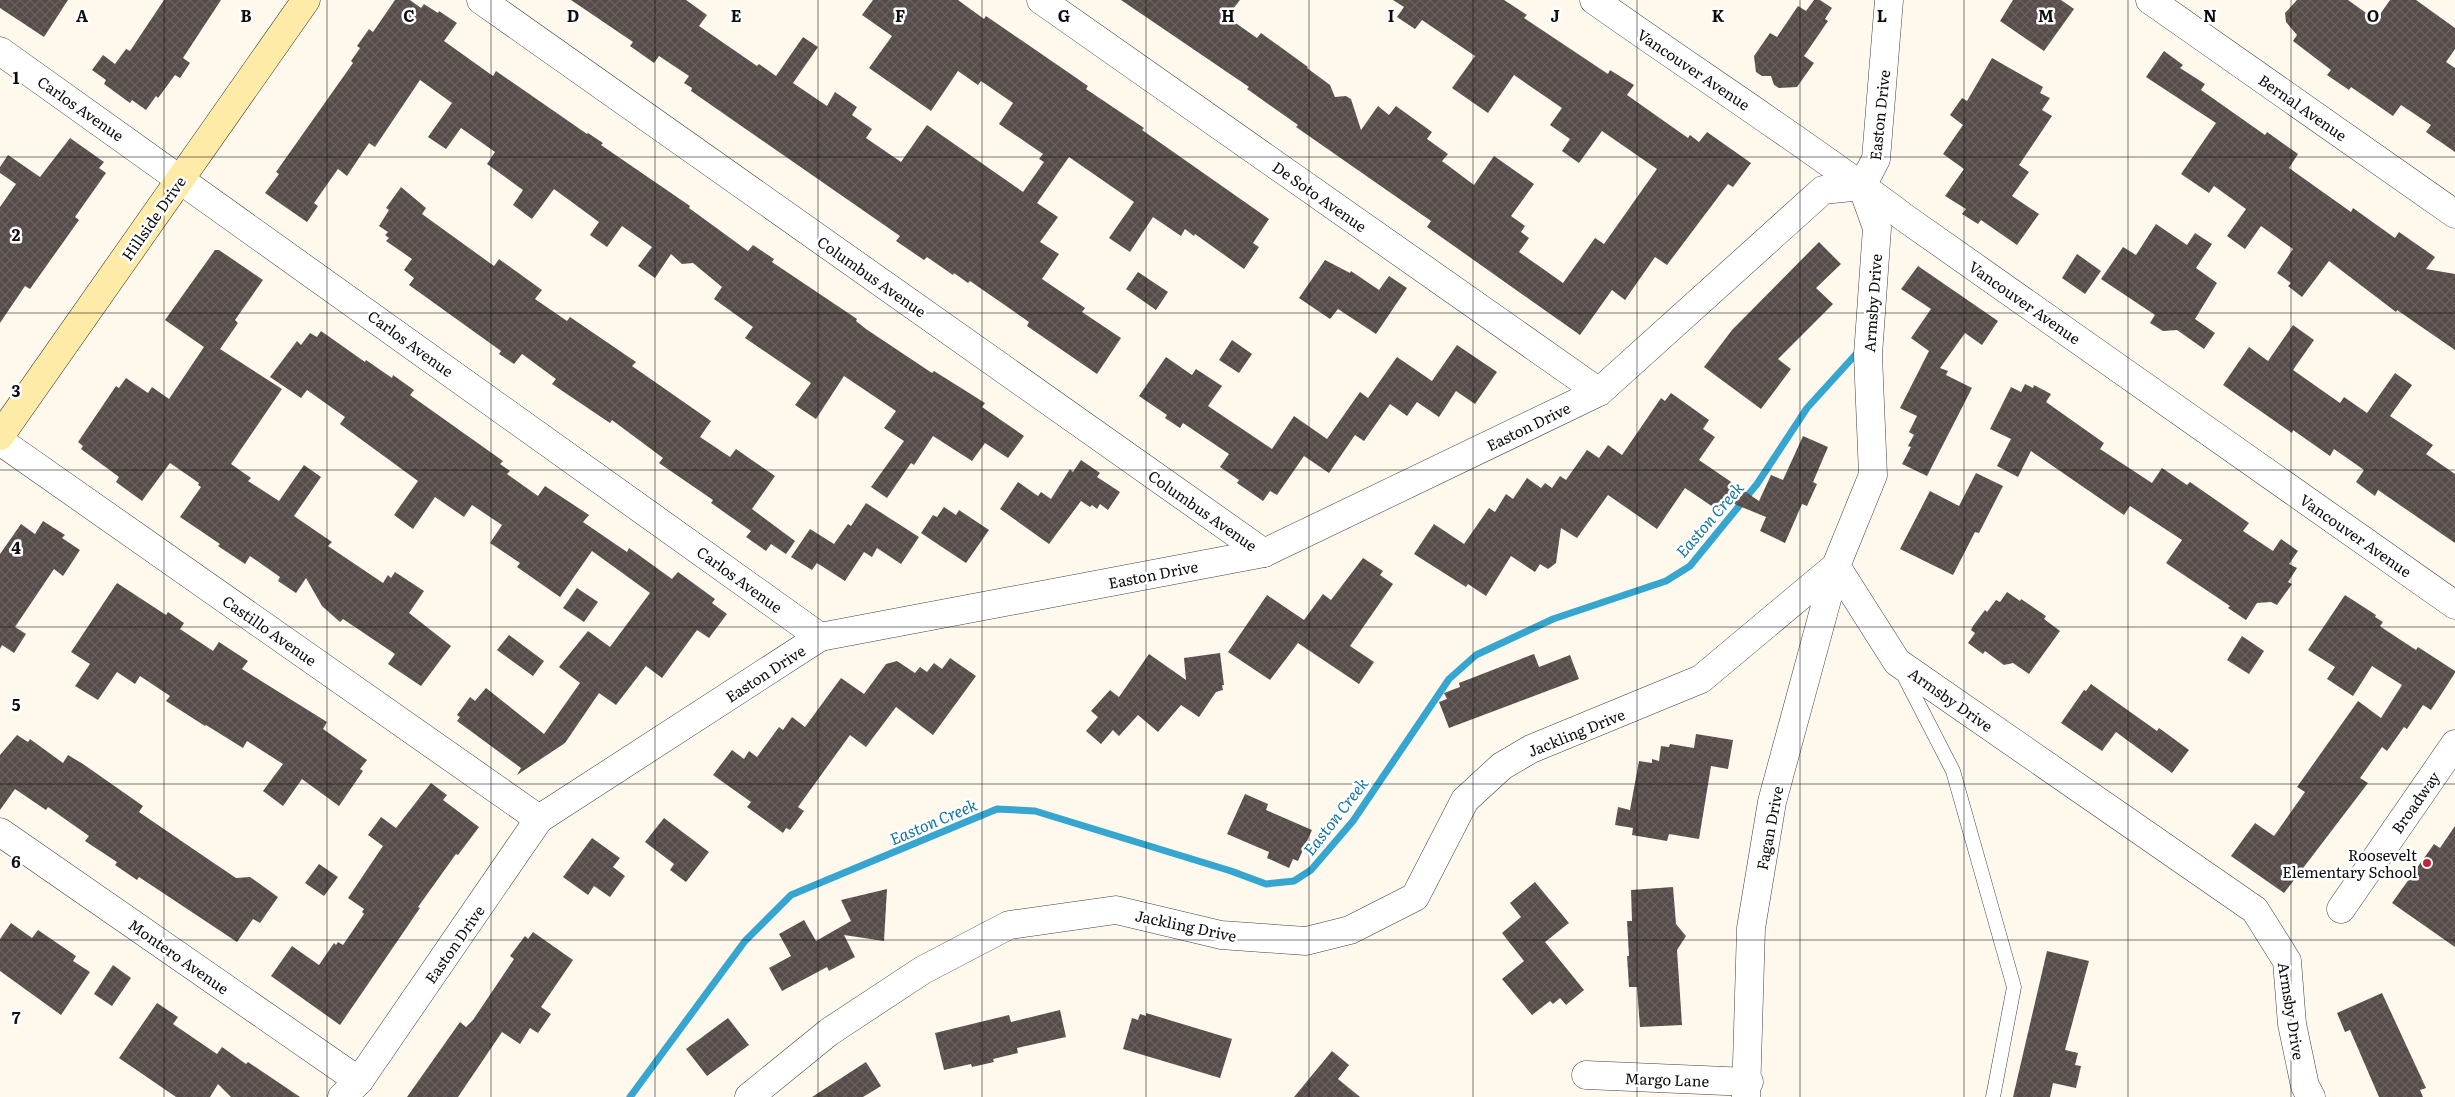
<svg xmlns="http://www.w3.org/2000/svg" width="2455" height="1097" font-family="Literata,serif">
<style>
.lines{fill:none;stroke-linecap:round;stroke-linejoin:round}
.stream{stroke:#36a5d0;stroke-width:7}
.building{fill:url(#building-cross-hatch)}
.service-casing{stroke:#404040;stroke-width:15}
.minor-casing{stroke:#404040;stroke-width:29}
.secondary-casing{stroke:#2f2f2f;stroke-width:29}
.service{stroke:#fff;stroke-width:14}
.minor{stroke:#fff;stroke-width:28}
.secondary{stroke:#ffeba8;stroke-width:28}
.grid{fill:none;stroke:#0d0d0d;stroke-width:1;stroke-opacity:0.55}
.poi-dot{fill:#c0223c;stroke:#fff;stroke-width:2}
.labels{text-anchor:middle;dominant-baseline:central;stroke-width:5;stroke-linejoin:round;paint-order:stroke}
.street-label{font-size:15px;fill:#0d0d0d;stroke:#fff}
.poi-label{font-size:15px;fill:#0d0d0d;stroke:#fff;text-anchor:end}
.water-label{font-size:16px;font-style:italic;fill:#1374a1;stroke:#fff}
.grid-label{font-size:16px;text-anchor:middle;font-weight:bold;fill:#0d0d0d;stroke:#fff;stroke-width:5;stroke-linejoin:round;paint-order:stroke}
</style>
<defs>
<pattern id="building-cross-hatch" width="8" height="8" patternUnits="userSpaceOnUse" patternTransform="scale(1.25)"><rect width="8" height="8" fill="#564c49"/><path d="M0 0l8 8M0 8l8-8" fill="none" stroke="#69615f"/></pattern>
</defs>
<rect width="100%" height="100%" fill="#fff9ed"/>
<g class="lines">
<path class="stream" d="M630,1097L745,941L791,895L997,809L1035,811L1231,871L1266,884L1294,881L1311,870L1353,821L1449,679L1476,655L1553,619L1666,581L1690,566L1757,484L1807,408L1857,353"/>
</g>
<g class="building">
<path d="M0,0H68L44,37L0,8Z"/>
<path d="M164,0H221L183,58L190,63L180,78L175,75L158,98L156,96L146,110L132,100L130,103L104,84L106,80L92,70L103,55L115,64L126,49L130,51Z"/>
<path d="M395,0H410L421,8L424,4L438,13L439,11L457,23L444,41L493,76L496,71L587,134L588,133L603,143L601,145L690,206L689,208L748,251L753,245L774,259L772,262L857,319L856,321L866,329L932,373L934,371L985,403L982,407L1024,436L1008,458L985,443L972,461L933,436L914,465L911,463L887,498L871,487L904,441L884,428L896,411L844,376L816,419L795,405L811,383L745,338L753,327L714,299L722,287L693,263L682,264L671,254L655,278L638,266L652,247L622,226L607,247L590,235L599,222L554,189L532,219L513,205L523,190L487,164L495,152L461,128L446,149L428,137L452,103L420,80L375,147L369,143L347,176L338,169L314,203L318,206L307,222L265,193L279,174L276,172L353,63L351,61L360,48L357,46L369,29L373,32Z"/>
<path d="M571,0H686L707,15L699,26L757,66L759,64L776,76L803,37L818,47L793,83L827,106L835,92L857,107L852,115L872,129L866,138L901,162L927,125L1023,192L1044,162L1039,159L1043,154L999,124L1013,103L981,81L978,85L958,71L931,111L869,68L892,36L862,15L873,0H958L984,19L986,16L1088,86L1086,89L1144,128L1142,130L1269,219L1253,243L1259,247L1244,269L1195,234L1194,236L1185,229L1181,236L1153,217L1130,252L1109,238L1134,202L1069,157L1037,203L1058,217L1040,242L1059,254L1042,279L1085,308L1082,312L1121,338L1097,374L1027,326L1029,322L970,281L968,283L954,273L953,275L927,257L924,260L896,241L900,236L691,91L692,88L684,83L689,76L659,56L654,63L630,46L633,42Z"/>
<path d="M1121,0H1240L1227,17L1257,38L1261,33L1308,67L1307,68L1330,85L1335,97L1346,96L1351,99L1361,130L1378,106L1389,115L1396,106L1432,132L1427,139L1448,154L1442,161L1474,185L1494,156L1534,184L1511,216L1525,226L1521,232L1529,238L1519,252L1563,283L1595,238L1604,244L1657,169L1602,131L1579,163L1562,151L1570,139L1550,125L1562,108L1514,75L1488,113L1452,88L1475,56L1422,20L1415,29L1397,17L1404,7L1393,0H1504L1527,15L1524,18L1608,74L1610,70L1634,85L1627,95L1688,138L1690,135L1699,142L1707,132L1751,163L1733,187L1728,184L1667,265L1655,257L1625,300L1612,290L1580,335L1427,227L1431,221L1296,127L1298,125L1247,89L1249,87Z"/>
<path d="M1814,0H1820L1832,8L1825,19L1828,21L1804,56L1814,63L1797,87L1779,88L1774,85L1771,76H1762L1756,72L1754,56L1770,33L1777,37L1798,6L1806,11Z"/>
<path d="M2013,0H2061L2074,9L2044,51L2000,21Z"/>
<path d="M2297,0H2348L2376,20L2390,0H2416L2455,28V49L2446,62L2455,68V152L2426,132L2431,125L2401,105L2393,116L2351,87L2349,90L2327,75L2331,70L2293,41L2297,35L2286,22L2285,13Z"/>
<path d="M2164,51L2183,65L2180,68L2205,84L2201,90L2265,135L2267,132L2298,154L2289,168L2351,212L2353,208L2395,238L2399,232L2435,257L2426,269L2455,274V350L2397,310L2396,312L2329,261L2302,297L2288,286L2291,283L2277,273L2293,249L2261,226L2245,249L2227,236L2246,209L2214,186L2209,193L2181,174L2216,123L2146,77Z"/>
<path d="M1992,58L2043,87L2040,93L2050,98L2042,110L2052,116L2019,165L2029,172L2012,196L2039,214L2017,245L1981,220L1978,224L1962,214L1966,209L1945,196L1964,169L1943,154L1963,125L1950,115L1962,98L1967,101Z"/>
<path d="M70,138L104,162L99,168L106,173L75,217L79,220L30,289L25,286L0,323V207L16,184L0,173V167L8,155L40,177Z"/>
<path d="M401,187L426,208L422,214L494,266L499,259L542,290L535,299L567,321L570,317L636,362L632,366L711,421L700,437L730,457L736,449L775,476L752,509L795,541L786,554L771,544L766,551L746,537L751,531L711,503L713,500L659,463L663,458L612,420L610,423L552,384L556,379L522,354L514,364L499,354L501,351L409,285L414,278L404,270L412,259L386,241L389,238L385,235L388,232L379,226L389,210L386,208Z"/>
<path d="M2156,224L2187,245L2195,233L2212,244L2196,268L2217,283L2195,319L2215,333L2204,349L2177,330L2163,331L2150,323L2155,315L2101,279L2123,247L2136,255Z"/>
<path d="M1819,242L1841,264L1816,288L1833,304L1778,359L1791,369L1761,409L1704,367L1732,330Z"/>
<path d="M215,250H219L263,280L235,320L238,323L220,349L282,389L231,464L251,478L248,481L279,501L304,465L321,477L294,516L332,542L328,546L383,583L388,575L391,578L395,572L424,591L409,613L451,646L421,686L388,664L395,654L343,619L340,622L322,606L306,578L296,593L278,581L280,577L250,556L245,564L218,546L220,544L180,517L201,487L198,485L199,483L170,463L142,501L116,482L119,477L81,449L83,446L78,442L116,386L119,388L126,378L148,393L152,387L169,399L204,347L165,320Z"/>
<path d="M2077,254L2101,271L2085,294L2062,278Z"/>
<path d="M1325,260L1350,273L1351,271L1379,290L1389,276L1407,288L1376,334L1338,309L1330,319L1299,298Z"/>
<path d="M1918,266L1998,321L1982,345L1965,333L1940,368L1948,371L1946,375L1972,388L1927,476L1902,464L1911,447L1908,446L1914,435L1909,432L1917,416L1900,408L1929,351L1911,338L1931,309L1901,289Z"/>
<path d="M1138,272L1168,292L1156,310L1126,289Z"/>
<path d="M2293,325L2314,340L2293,370L2340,403L2344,397L2367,413L2395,373L2412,385L2390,416L2433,445L2426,454L2455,474V543L2378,490L2375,496L2356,482L2364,470L2334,449L2330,456L2293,430L2292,433L2223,385L2249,347L2268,361Z"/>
<path d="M321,331L365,362L366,360L392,378L393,375L414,390L410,395L503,461L500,464L510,471L507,474L538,496L545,486L589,515L583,522L627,552L629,548L672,579L678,572L715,599L712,603L727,614L709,638L697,630L662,678L646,666L616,705L599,693L565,743L517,775L521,768L457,721L460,717L457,715L470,697L475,701L486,688L544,734L580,683L559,667L588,631L610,647L650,593L592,551L560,597L517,567L520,563L490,543L502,525L472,505L464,517L435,497L413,529L394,515L418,481L340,424L345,417L307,390L301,398L270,377L297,341L301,345L310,333L317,337Z"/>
<path d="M1232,340L1252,354L1239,373L1219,360Z"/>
<path d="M1457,345L1497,372L1475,404L1456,391L1439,417L1417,402L1407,416L1390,404L1364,441L1355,435L1329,473L1304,456L1277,495L1270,491L1263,501L1237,483L1239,480L1220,467L1229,454L1183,423L1180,428L1165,418L1167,415L1139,396L1166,357L1192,375L1196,369L1222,386L1208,406L1272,449L1294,416L1327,439L1360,392L1368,398L1397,357L1432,381Z"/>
<path d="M2025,384L2033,388L2034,385L2051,394L2046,402L2104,443L2100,449L2152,483L2162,468L2187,485L2190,482L2249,523L2243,531L2273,551L2281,539L2298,551L2289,564L2297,568L2288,582L2292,584L2277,605L2271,602L2257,603L2246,620L2228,608L2230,606L2166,563L2182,540L2130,506L2124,515L2031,451L2018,477L1997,466L2011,439L1990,429L2011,387L2021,392Z"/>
<path d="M1671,393L1709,420L1703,429L1715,437L1699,460L1759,501L1771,475L1783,480L1803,436L1828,447L1813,482L1817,484L1807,506L1802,504L1785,543L1760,531L1766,517L1727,501L1719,511L1685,488L1657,529L1608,495L1577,538L1561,528L1556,563L1548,569L1540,564L1535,572L1511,556L1486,596L1468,584L1466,587L1414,554L1434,524L1464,544L1489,508L1495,512L1506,494L1513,499L1527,478L1541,488L1545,483L1552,488L1560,476L1566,480L1587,450L1599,458L1608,445L1622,455L1661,398L1665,401Z"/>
<path d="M1081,460L1100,473L1097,477L1120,492L1108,510L1100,504L1097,509L1092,505L1090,507L1081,501L1049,544L1000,509L1018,482L1038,496L1041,492L1051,499L1070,469L1073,472Z"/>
<path d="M1976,473L2003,486L1979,533L1975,532L1953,575L1900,549L1930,491L1959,506Z"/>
<path d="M866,503L919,537L901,564L877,548L872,557L864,552L845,581L817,563L812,570L791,557L810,529L834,544L848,524L851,526Z"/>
<path d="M944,507L956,515L959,510L989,530L966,563L921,533L933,515L937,517Z"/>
<path d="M43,521L65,535L62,538L80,550L63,576L54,569L15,627L26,634L14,653L2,645L0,649V554L21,524L35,534Z"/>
<path d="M1363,558L1383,571L1380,575L1393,584L1350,646L1374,662L1359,684L1298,643L1270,680L1228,652L1267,595L1304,620L1323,594L1331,600Z"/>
<path d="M117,583L166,615L168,612L184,623L180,629L213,651L219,642L248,661L242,669L327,722L323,729L367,760L360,769L363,771L339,806L302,779L283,806L263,791L283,764L247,741L243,748L206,725L205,726L166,701L170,696L140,676L135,684L117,672L98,700L75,686L90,664L71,652Z"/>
<path d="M577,588L598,602L584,622L563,608Z"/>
<path d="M2007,592L2020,601L2021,599L2046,616L2044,619L2060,631L2029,674L2013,663L2004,665L1985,651L1983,654L1968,643L1975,633L1971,630L1973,626L1985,610L1987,612L1996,600L2000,602Z"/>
<path d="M2345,595L2376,615L2375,617L2383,622L2380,626L2384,629L2416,650L2418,647L2455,671V673L2431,710L2423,705L2407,729L2404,727L2387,751L2382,747L2360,778L2368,783L2284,893L2231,856L2255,823L2274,836L2305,792L2297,787L2358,701L2381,718L2402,685L2372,666L2353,696L2327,679L2335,667L2308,650Z"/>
<path d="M509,635L544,661L533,676L497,650Z"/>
<path d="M2242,636L2264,651L2249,674L2227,660Z"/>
<path d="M1220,653L1224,685H1222L1223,690L1216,692L1199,717L1181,705L1158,732L1138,715L1119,736L1113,730L1101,744L1086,731L1098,717L1091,711L1110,690L1119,697L1149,654L1186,680L1184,658Z"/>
<path d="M1534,654L1539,667L1570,655L1579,679L1449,728L1439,702L1447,699L1444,693L1460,687L1459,683Z"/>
<path d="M950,658L976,676L933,735L896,707L866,747L850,735L798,807L804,811L790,830L786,828L783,833L747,807L751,802L713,775L732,750L744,759L749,751L757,757L779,727L783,730L792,717L805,727L841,678L864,694L886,664L897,661L915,673L920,667L927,672L934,663L942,669Z"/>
<path d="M2091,684L2157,731L2159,728L2189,750L2172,773L2116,732L2102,751L2061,723L2084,690L2086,691Z"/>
<path d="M1696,734L1733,740L1728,769L1711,766L1699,839L1669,834L1667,841L1632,835L1633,828L1615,825L1618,807L1630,810L1639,761L1652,763V759L1659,761L1661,746L1669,747L1670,744L1694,748Z"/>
<path d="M17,735L28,742L30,739L63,763L68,755L83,764L143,806L139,812L199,853L236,878L250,877L278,897L260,923L253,919L237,942L139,877L137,880L115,865L117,862L85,841L89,836L48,807L46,810L15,789L0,810V755Z"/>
<path d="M431,783L447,795L443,800L479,827L458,855L456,854L418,907L420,908L340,1025L271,976L292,946L319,965L334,943L336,945L338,942L343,945L364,914L362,912L364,909L348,898L383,846L368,835L381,817L396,828Z"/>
<path d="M1245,794L1268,804L1266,810L1312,830L1298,861L1293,859L1289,868L1267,858L1269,852L1227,834Z"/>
<path d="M664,818L709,852L686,882L670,870L674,864L645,842Z"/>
<path d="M2455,826V947L2392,903L2434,844L2440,848Z"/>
<path d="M592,838L620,858L613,867L625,876L610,897L594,886L588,895L563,877Z"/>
<path d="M319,864L338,877L324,896L305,883Z"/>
<path d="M1535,882L1569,923L1545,942L1584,990L1566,1005L1560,998L1553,1004L1550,1001L1532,1015L1502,979L1524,961L1502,933L1521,917L1510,903Z"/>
<path d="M1673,887L1676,924L1686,936L1677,950L1682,1025L1640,1027L1637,987H1629L1627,956H1629L1627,921H1632L1631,890Z"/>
<path d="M887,889L884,941L844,935L855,957L829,971L827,967L782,991L769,968L791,956L779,934L804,920L816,941L851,921L841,900Z"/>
<path d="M11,923L32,938L38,930L76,956L73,961L90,972L61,1015L0,971V939Z"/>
<path d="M533,932L573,960L541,1007L551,1014L538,1033L530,1028L520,1044L502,1032L458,1097H407L460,1022L466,1027L473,1020L514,959L510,956L525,936L528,939Z"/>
<path d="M2047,951L2089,961L2065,1050L2078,1053L2075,1065L2081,1066L2076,1088L2053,1083L2050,1097H2013Z"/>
<path d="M113,965L131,978L112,1006L94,994Z"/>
<path d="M2382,993L2426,1088L2420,1090L2423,1097H2379L2350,1030L2345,1032L2337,1013Z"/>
<path d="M157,1003L178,1017L173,1024L217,1054L222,1047L246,1064L248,1062L300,1097H231L218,1084L210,1097H176L119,1058Z"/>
<path d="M1060,1010L1066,1037L1017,1048L1018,1053L993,1059L994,1062L972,1067L971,1064L944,1070L935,1033L1009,1015L1011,1022Z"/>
<path d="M1146,1013L1232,1039L1220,1078L1123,1049L1132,1018L1138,1020L1140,1014L1146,1016Z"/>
<path d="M728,1018L749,1045L707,1076L686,1049Z"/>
<path d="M1332,1051L1349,1065L1338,1079L1360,1097H1294Z"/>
<path d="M866,1062L881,1086L863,1097H812Z"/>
</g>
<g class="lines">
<g class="service-casing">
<path id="service" d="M1902,672L1953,771L2014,987L1993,1097"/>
</g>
<g class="minor-casing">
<g id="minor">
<path d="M481,0L1264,553"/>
<path d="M1041,0L1599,392"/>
<path d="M1594,0C1697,73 1804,142 1905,218L2455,605"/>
<path d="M2150,0L2455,214"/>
<path d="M0,51L820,637"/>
<path d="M1862,186L1877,228L1868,355L1873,475L1836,566L1897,662L2255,910L2287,961L2292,1024L2305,1086L2311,1097"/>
<path d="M1862,186L1876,159L1889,0"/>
<path d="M0,441L539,819"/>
<path d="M0,832L359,1081"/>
<path d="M2341,909L2455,744"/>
<path d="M1586,1075L1749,1082"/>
<path d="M342,1097L359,1081L539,819L820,637L1264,553L1599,392L1823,190L1862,186"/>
<path d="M749,1097L829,1032L923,970L1009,925L1116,910L1221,935L1306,941L1350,930L1415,897L1465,800L1502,766L1531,749L1701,679L1836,566"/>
<path d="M1746,1097L1751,928L1772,802L1836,566"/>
</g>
</g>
<g class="secondary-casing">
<path id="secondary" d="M0,436L306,0"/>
</g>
<use href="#service" class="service"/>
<use href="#minor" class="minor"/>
<use href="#secondary" class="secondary"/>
</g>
<path class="grid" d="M164,0V1097M327,0V1097M491,0V1097M655,0V1097M818,0V1097M982,0V1097M1146,0V1097M1309,0V1097M1473,0V1097M1637,0V1097M1800,0V1097M1964,0V1097M2128,0V1097M2291,0V1097M0,157H2455M0,313H2455M0,470H2455M0,627H2455M0,784H2455M0,940H2455"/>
<circle class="poi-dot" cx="2427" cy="863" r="5"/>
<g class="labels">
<g class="street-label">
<text transform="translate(1694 69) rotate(34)">Vancouver Avenue</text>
<text transform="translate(2303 107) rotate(35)">Bernal Avenue</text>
<text transform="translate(81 108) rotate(35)">Carlos Avenue</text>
<text transform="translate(1879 115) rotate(-84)">Easton Drive</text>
<text transform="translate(1320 196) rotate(35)">De Soto Avenue</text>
<text transform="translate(153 218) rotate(-55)">Hillside Drive</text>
<text transform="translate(872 276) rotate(35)">Columbus Avenue</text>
<text transform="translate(2025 302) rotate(35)">Vancouver Avenue</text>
<text transform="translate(1872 303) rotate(-86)">Armsby Drive</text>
<text transform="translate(411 343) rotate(36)">Carlos Avenue</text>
<text transform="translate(1528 426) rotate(-26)">Easton Drive</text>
<text transform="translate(1203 510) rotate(35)">Columbus Avenue</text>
<text transform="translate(2356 535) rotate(35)">Vancouver Avenue</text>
<text transform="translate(1153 574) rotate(-11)">Easton Drive</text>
<text transform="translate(740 579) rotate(36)">Carlos Avenue</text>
<text transform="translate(270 630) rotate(35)">Castillo Avenue</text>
<text transform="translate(765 673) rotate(-33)">Easton Drive</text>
<text transform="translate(1951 699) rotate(35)">Armsby Drive</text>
<text transform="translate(1576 732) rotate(-22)">Jackling Drive</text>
<text transform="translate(2415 802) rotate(-55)">Broadway</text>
<text transform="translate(1769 828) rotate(-79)">Fagan Drive</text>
<text transform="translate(1186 925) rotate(12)">Jackling Drive</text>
<text transform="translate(454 944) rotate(-55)">Easton Drive</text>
<text transform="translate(179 956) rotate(35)">Montero Avenue</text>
<text transform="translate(2292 1011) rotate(81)">Armsby Drive</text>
<text transform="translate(1667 1079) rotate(2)">Margo Lane</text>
</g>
<g class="poi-label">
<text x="2417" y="854">Roosevelt<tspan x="2417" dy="17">Elementary School</tspan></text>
</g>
<g class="water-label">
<text transform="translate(1709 519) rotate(-49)">Easton Creek</text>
<text transform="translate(1335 816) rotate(-52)">Easton Creek</text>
<text transform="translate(933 821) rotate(-23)">Easton Creek</text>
</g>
</g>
<g class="grid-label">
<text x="82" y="22">A</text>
<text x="246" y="22">B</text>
<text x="409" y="22">C</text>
<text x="573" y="22">D</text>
<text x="736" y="22">E</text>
<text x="900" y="22">F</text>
<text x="1064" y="22">G</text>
<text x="1228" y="22">H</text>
<text x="1391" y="22">I</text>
<text x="1555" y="22">J</text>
<text x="1718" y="22">K</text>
<text x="1882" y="22">L</text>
<text x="2046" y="22">M</text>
<text x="2210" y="22">N</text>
<text x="2373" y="22">O</text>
<text x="16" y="84">1</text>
<text x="16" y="241">2</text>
<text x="16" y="397">3</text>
<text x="16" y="554">4</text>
<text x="16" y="711">5</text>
<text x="16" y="868">6</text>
<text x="16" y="1024">7</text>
</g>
</svg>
